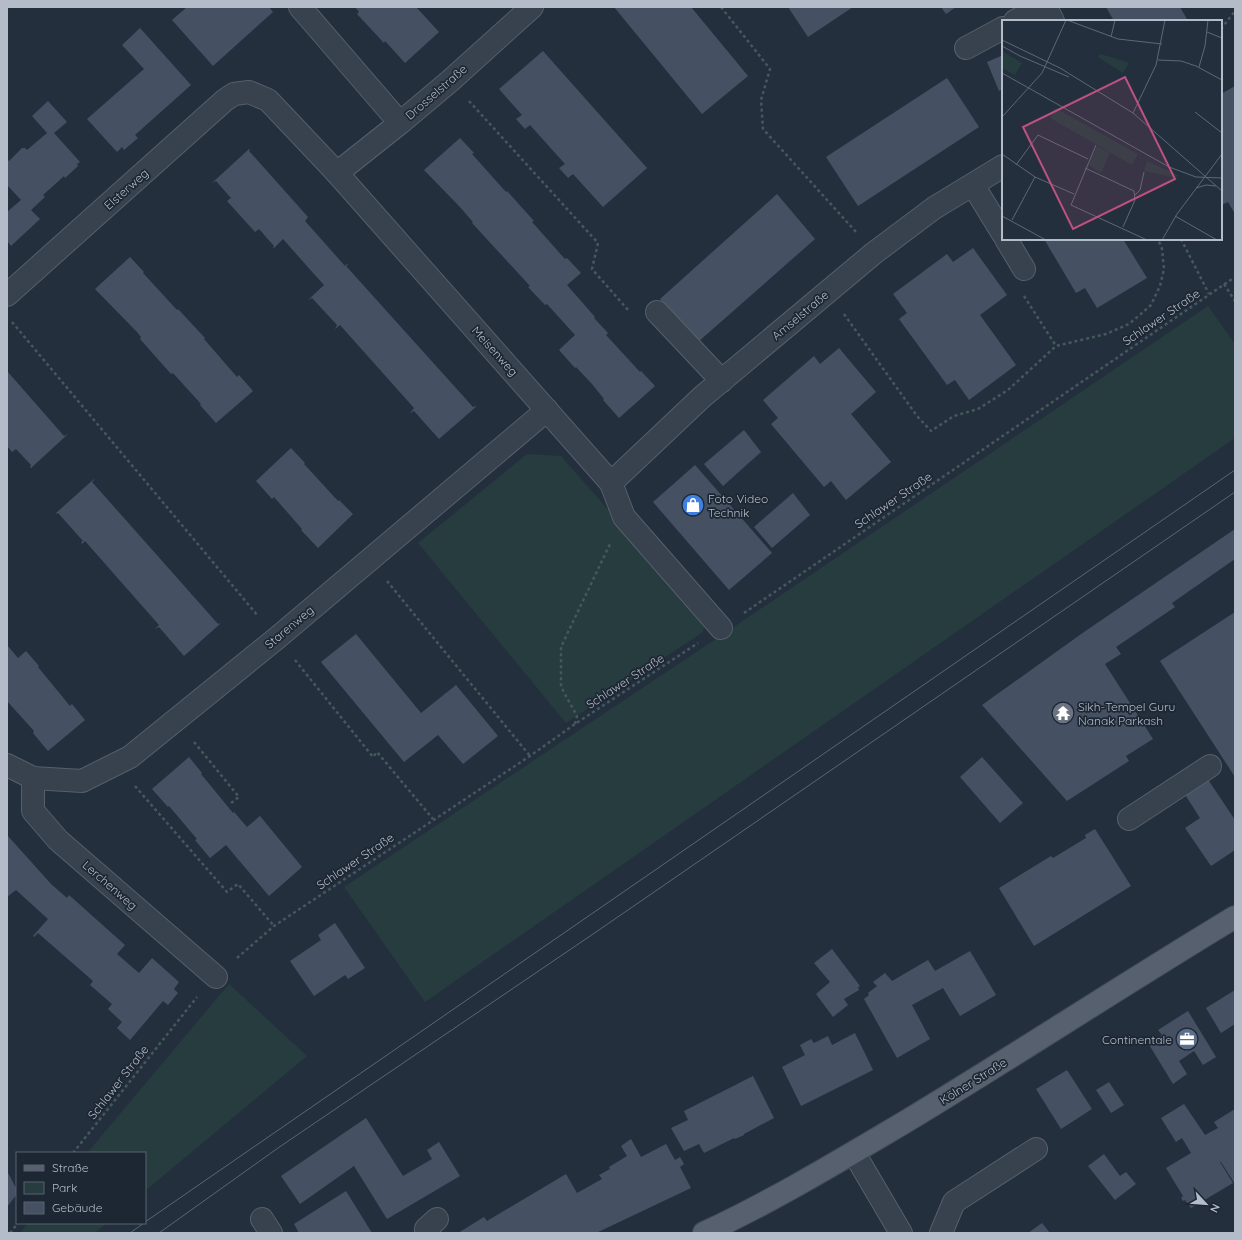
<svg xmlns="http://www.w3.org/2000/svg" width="1242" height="1240" font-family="Quicksand,sans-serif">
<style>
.green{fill:#263c3f}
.building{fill:#455162}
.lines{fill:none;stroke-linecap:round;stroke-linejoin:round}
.minor-casing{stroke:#565f6c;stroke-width:24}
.major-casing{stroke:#414a57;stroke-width:24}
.path{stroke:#44595c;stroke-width:2.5;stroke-dasharray:3 3;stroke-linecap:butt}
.minor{stroke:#38414e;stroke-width:22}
.major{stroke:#56606e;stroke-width:22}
.tram{stroke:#5a6575;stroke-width:1}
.labels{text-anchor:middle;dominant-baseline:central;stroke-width:3.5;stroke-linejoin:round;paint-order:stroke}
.street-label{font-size:12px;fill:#b4bcc9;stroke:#1d2633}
.poi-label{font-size:12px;fill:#b4bcc9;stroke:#1d2633;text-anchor:start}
.inset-road{fill:none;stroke:#5e6776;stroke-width:1}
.view{fill:#bd5182;fill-opacity:0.15;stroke:#bd5182;stroke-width:2}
.inset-edge{fill:none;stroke:#b4bcc9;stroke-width:2}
</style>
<rect width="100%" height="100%" fill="#242f3e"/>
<g class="green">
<path d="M1208,306L1235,344V438L425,1002L344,887L725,633Z"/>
<path d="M527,454L561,456L705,620L703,632L566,723L418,543Z"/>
<path d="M229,984L307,1056L145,1191V1153H87Z"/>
<path d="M28,1223H107L95,1233H20Z"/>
</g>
<g class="building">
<path d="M187,7H269L273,12L213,66L172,20Z"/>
<path d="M355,7H416L439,32L405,63L385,41L384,43L357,14L359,12Z"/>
<path d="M614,7H691L748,76L702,114Z"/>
<path d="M788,7H853L808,37Z"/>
<path d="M941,7H956L946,14Z"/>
<path d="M1106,7H1180L1188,21H1114Z"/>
<path d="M140,28L191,85L135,135L138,138L124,150L122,147L117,152L87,119L144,69L122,45Z"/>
<path d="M543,51L647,168L603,207L573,174L568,178L559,168L565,164L530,125L525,129L516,119L522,115L499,89Z"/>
<path d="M1003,55V89L999,91L987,62Z"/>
<path d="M947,78L979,127L858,206L826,157Z"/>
<path d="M1235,86V214L1228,202L1221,205V94Z"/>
<path d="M48,101L67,122L54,133L80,162L77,164L78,166L65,178L64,176L43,195L45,197L31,210L40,219L11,246L7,241V212L21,200L7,185V159L9,161L22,148H25L27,150L47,133L32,116Z"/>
<path d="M460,138L474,153L472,154L506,192L507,191L534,221L532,222L565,259L567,258L581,273L567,285L595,317L594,318L608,333L606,335L640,372L641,371L655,386L619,418L603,400L604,399L592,384L576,367L575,368L559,350L575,335L547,304L545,305L528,287L530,286L472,223L473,222L459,206L424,170Z"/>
<path d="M249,149L250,150L249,151L308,217L305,221L345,266L347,264L348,265L346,266L473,407L477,406L439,439L414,411L410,413L414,408L340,325L335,329L337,325L312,298L308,300L324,285L314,274L283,239L274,248L273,247L274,246L259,229L255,232L227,201L231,198L216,181L212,183Z"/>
<path d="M777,194L815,239L698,342L660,299Z"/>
<path d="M1044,239H1123L1147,278L1097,308L1085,288L1076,293Z"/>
<path d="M973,248L1007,295L980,315L1016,365L969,400L955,380L947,385L899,319L907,313L893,294L947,254L953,262Z"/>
<path d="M130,257L144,272L143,273L177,310L178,309L205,338L204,339L237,377L239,375L253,391L216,423L200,405L201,404L173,373L171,374L140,339L141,337L137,332L95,289Z"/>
<path d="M839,348L876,392L851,414L891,462L846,500L831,481L824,487L771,424L778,418L763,400L814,356L820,364Z"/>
<path d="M7,371L64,436L68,434L31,468L30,467L31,465L16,449L12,452L7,446Z"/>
<path d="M744,430L761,452L723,486L704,464Z"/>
<path d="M291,448L305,463L304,464L338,501L339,500L353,514L318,548L301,530L302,529L274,497L272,499L256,481Z"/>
<path d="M695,465L772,553L729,590L653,502Z"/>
<path d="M94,479V480L92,482L218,624L219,623L220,624L184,656L159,627L155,629L159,625L85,541L82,544L81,542L83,541L58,513L57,514L56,513Z"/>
<path d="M793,493L810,515L772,548L754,527Z"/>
<path d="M1235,529V559L1172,603L1175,607L1116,647L1121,654L1105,664L1153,739L1126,756L1129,761L1067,801L982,705L1084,632Z"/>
<path d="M1235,612V777L1160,661Z"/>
<path d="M356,634L421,713L456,685L498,736L463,764L438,735L404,762L321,662Z"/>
<path d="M7,645L18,658L26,651L39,666L38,667L70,706L72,704L85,720L48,751L33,733L34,731L7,701Z"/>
<path d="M189,757L202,773L201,774L233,813L234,812L247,827L260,816L302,867L269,896L226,845L210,858L195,840L197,839L169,806L168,807L152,789Z"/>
<path d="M982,757L1023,803L1000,823L960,777Z"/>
<path d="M1207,778L1235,820V850L1211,866L1185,828L1200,818L1184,793Z"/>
<path d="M1095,829L1131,886L1034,946L999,888L1051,856L1053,858L1086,838L1085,835Z"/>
<path d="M7,835L51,884L67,898L69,895L125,945L117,954L139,973L152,958L179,982L174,989L178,993L168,1005L163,1001L130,1040L117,1028L122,1022L108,1009L112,1004L90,985L93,981L38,933L34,937L33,936L48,919L16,890L7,897Z"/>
<path d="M335,923L365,968L348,979L345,975L314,996L290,961L321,940L318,935Z"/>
<path d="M832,949L860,986L858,987L859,990L844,999L848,1005L833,1017L816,994L830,982L814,963Z"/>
<path d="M970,951L996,995L960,1016L943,988L912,1005L930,1039L897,1058L864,999L869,995L868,993L877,986L873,982L885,973L892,981L928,960L935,971Z"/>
<path d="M1235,990V1024L1221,1033L1206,1008Z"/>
<path d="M1188,1011L1216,1057L1203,1065L1194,1051L1179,1061L1187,1074L1173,1084L1148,1043L1162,1035L1158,1030Z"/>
<path d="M855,1033L873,1070L801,1106L782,1067L805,1055L800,1045L811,1039L814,1043L828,1036L832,1045Z"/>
<path d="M1067,1070L1092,1109L1061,1129L1036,1089Z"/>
<path d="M753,1076L774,1118L744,1134V1135L735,1139L734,1138L704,1153L699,1144L684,1151L671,1128L688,1120L684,1111Z"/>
<path d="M1109,1082L1124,1105L1111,1113L1096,1090Z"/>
<path d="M1184,1104L1205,1135L1218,1128L1214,1122L1235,1109V1184L1221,1162H1220L1233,1183L1191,1208L1185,1200L1183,1201L1181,1198L1183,1196L1166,1168L1191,1153L1182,1138L1176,1142L1161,1118Z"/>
<path d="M366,1118L403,1176L432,1159L427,1150L439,1142L460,1176L387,1219L354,1166L300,1204L281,1176Z"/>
<path d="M631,1139L641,1157L666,1144L675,1160L680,1157L684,1164L680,1167L691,1188L596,1233H458L484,1217L487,1221L566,1174L577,1193L602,1179L599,1175L610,1169L609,1167L627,1156L621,1146Z"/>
<path d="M1104,1154L1120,1176L1126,1172L1136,1184L1115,1200L1088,1166Z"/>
<path d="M7,1171L17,1190V1194L7,1207Z"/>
<path d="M346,1191L372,1233H299L294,1224Z"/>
<path d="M1042,1223L1050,1233H1028Z"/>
</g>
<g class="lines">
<g class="minor-casing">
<g id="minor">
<path d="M300,7L400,123"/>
<path d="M1046,7L1053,21"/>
<path d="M1015,21L1040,7"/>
<path d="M966,48L1003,28"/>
<path d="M337,173L400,123L450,81L532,7"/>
<path d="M973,185L1003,234"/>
<path d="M1006,239L1024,269"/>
<path d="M7,295L225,100L234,94L249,92L268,100L337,173L611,483L624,517L721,628"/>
<path d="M657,312L722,381"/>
<path d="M611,483L702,397L874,253L934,208L1003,166"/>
<path d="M7,765L33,778L82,781L130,757L277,638L547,410"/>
<path d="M33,778V811L58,840L216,977"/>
<path d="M1129,819L1210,766"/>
<path d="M854,1153L901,1233"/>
<path d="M262,1219L271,1233"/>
<path d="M426,1233V1229L437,1219"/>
<path d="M941,1233L954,1202L1036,1149"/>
</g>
</g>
<g class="major-casing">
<path id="major" d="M704,1233C773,1201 839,1161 905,1122C1016,1055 1124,984 1235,917"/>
</g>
<g class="path">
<path d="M721,7L770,69L761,100L763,129L856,232"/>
<path d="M1221,29L1235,11"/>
<path d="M469,101L598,243L592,269L628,310"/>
<path d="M1181,239L1209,294"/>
<path d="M1224,284L1235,301"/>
<path d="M1024,296L1056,346"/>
<path d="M844,314L917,416L931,431L954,416L978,409L1008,390L1056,346L1106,334L1129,324L1142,313L1151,305L1160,286L1164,269L1162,249L1158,239"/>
<path d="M12,322L258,616"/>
<path d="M387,581L530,756"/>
<path d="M744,613L1235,277"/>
<path d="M295,660L373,757L377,752L433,819"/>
<path d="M575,724L577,716L561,687V647L610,544"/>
<path d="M194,742L239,797L231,803"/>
<path d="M135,786L227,892L238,884L274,926"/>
<path d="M237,958L274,926L530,756L575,724L698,643"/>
<path d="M73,1153L197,997"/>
<path d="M10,1233L18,1223"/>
</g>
<use href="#minor" class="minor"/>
<use href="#major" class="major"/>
<g class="tram">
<path d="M145,1222L1235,470"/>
<path d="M130,1233L144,1223"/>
<path d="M159,1233L278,1148L596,932L1235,492"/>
</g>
</g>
<defs>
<g id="shop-disc" transform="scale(1.15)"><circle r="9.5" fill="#3f7fe0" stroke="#1d2633"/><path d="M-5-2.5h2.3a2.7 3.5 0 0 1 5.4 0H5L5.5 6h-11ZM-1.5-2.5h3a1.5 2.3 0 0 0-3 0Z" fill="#fff"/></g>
<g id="temple-disc" transform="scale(1.15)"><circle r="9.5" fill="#6b7280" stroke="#1d2633"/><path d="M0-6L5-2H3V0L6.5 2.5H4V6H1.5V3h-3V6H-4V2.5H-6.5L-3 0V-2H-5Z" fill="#fff"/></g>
<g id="office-disc" transform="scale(1.15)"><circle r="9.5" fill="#5c6f8a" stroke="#1d2633"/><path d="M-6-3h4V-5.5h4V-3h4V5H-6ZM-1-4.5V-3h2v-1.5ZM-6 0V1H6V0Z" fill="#fff"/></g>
</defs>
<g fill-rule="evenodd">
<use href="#shop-disc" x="693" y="505"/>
<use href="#temple-disc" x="1063" y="713"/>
<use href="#office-disc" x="1187" y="1039"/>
</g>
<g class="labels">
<g class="street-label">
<text transform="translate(436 92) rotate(-41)">Drosselstraße</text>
<text transform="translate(126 189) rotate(-42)">Elsterweg</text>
<text transform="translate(800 315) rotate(-40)">Amselstraße</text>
<text transform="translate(1161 317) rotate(-34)">Schlawer Straße</text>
<text transform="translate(495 351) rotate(48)">Meisenweg</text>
<text transform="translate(893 500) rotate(-34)">Schlawer Straße</text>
<text transform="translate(289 627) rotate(-40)">Starenweg</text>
<text transform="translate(625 681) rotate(-33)">Schlawer Straße</text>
<text transform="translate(355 861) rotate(-34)">Schlawer Straße</text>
<text transform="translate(110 885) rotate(41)">Lerchenweg</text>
<text transform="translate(973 1081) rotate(-32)">Kölner Straße</text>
<text transform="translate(118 1082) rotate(-52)">Schlawer Straße</text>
</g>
<g class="poi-label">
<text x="708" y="498">Foto Video<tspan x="708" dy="14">Technik</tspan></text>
<text x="1078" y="706">Sikh-Tempel Guru<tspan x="1078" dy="14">Nanak Parkash</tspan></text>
<text x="1172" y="1039" text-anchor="end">Continentale</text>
</g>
</g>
<g transform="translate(1002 20)">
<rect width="220" height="220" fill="#242f3e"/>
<path d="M0,31L20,43L13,55L0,48ZM98,34L116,39L127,43L121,53L96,37ZM53,88L136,134L130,145L48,98ZM95,126L108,133L99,153L86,145ZM145,141L176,155L174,158L142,151Z" fill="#263c3f"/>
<path class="inset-road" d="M65,0L116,19L160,24M205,12L220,18M109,17L113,0M0,20L58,48L131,93L220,171M0,26L18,36L67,57M156,40L179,41L194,46L220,60M197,47L203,26L206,0M0,53L167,147L194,157L220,158M193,92L220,113M131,93L154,45L163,0M0,97L40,53L64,0M94,125L69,185L145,220M0,134L33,157L72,174M14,145L36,115L86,139M83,148L132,171L133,180L121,207M194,168L204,165L214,166M133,175L138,170L142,152M0,196L44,220M173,196L215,220M10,200L33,157M160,220L175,194L220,134"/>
<path class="view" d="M123,57L173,159L71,209L21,107Z"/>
<rect width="220" height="220" class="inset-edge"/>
</g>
<rect width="1242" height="1240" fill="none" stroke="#b4bcc9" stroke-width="16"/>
<rect x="16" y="1152" width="130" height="72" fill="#1d2633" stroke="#59626f"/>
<rect x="24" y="1165" width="20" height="6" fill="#56606e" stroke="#59626f"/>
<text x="52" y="1172" font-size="12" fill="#b4bcc9">Straße</text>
<rect x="24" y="1182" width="20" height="12" fill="#263c3f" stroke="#59626f"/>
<text x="52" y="1192" font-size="12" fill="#b4bcc9">Park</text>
<rect x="24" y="1202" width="20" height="12" fill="#455162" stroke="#59626f"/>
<text x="52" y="1212" font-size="12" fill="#b4bcc9">Gebäude</text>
<g transform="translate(1206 1204) rotate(116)" stroke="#1d2633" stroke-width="3" paint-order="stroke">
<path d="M0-3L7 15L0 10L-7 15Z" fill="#b4bcc9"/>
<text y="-6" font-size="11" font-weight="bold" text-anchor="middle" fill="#b4bcc9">N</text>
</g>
</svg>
